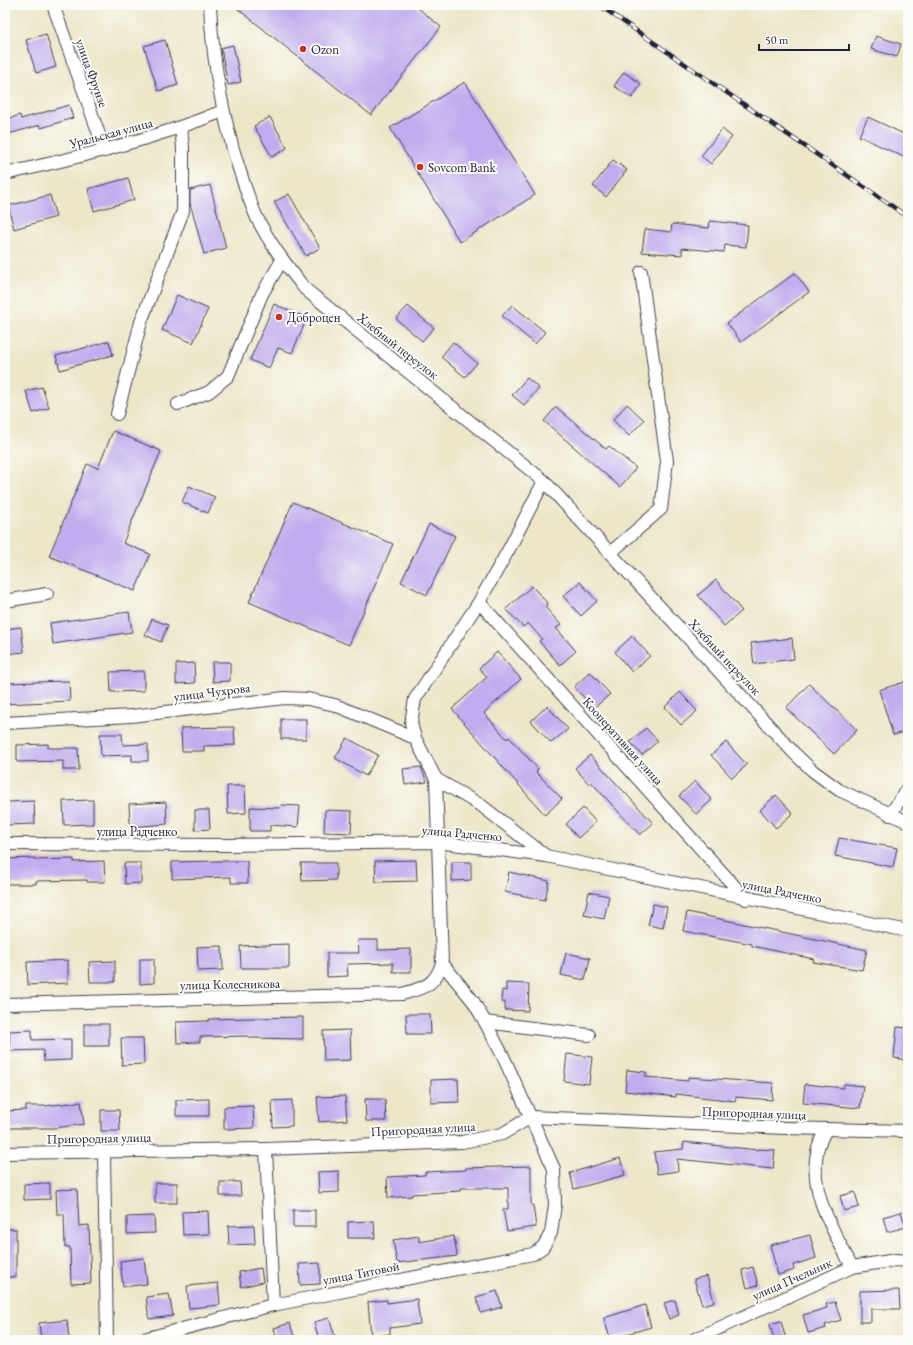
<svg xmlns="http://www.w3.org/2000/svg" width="913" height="1345" font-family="'EB Garamond',serif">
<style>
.building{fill:#c0acee}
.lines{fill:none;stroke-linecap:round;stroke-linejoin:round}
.minor-casing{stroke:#403f50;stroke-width:14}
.minor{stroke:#fff;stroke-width:12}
.rail-casing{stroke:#22223b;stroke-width:4.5}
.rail{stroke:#fdfcf7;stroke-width:3;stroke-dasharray:9;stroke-linecap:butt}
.poi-dot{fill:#c8321e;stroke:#fdfcf7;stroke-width:1.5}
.labels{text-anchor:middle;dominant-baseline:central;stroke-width:4;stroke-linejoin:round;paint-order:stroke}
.poi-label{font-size:13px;fill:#22223b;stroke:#fdfcf7;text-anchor:start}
.street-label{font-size:13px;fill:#22223b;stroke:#fdfcf7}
</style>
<rect width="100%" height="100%" fill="#fdfcf7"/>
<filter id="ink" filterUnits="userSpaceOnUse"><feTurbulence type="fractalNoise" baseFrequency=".025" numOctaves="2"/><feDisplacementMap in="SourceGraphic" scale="8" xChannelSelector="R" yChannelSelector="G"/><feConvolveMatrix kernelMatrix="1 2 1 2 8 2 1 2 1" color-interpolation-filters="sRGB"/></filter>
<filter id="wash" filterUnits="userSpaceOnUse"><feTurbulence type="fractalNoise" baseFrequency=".012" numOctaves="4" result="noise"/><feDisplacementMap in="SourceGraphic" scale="16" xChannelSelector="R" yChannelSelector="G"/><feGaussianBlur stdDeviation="0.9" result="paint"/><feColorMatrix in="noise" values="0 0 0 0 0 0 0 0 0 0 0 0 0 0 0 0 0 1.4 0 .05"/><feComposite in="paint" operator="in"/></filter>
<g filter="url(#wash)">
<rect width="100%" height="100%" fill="#ede6c9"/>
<g id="blocks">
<g class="building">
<path d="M233,5H414L441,27L371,115Z"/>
<path d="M46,34L56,67L36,73L26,40Z"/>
<path d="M876,36L901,44L897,57L871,49Z"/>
<path d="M165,40L178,85L158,91L144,46Z"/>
<path d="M233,45L241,82L228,85L221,48Z"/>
<path d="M624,72L641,84L632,98L614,86Z"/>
<path d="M465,82L535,195L460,242L390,128Z"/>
<path d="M69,105L73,118L41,128L40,125L5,135V120L20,115L21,119Z"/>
<path d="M270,117L287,148L272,157L254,126Z"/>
<path d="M868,117L908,136V159L859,136Z"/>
<path d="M722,129L732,137L711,164L701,156Z"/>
<path d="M613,160L627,170L606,197L593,186Z"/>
<path d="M128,178L134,200L94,211L88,189Z"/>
<path d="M210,185L226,248L204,254L190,203V190Z"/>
<path d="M289,194L320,248L306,256L274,202Z"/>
<path d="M50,195L56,217L14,229L8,206Z"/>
<path d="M710,221L748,225L746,247L725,245L724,252L682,248V255L642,252L645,229L671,232L672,224L709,228Z"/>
<path d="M795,273L809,292L741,342L727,323Z"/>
<path d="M177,295L208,309L193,343L162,330Z"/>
<path d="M274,304L307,318L292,353L278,348L269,368L250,360Z"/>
<path d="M512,305L545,332L535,344L502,316Z"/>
<path d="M408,306L434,328L422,341L396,319Z"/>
<path d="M109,341L113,355L60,370L56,356Z"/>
<path d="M453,342L477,363L465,377L441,357Z"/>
<path d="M527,378L539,388L524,405L512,395Z"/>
<path d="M42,387L49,408L33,413L26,391Z"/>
<path d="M627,404L644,420L629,436L613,420Z"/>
<path d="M556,407L606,449L609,446L636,468L620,487L544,421Z"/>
<path d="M113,431L161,451L123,543L150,554L135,591L49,556L87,464L98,468Z"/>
<path d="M189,486L215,497L208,513L182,502Z"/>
<path d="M293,502L393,544L349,645L249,602Z"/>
<path d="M429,524L455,536L427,595L401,582Z"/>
<path d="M716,580L742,611L724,626L698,595Z"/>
<path d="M580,582L597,601L581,616L563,596Z"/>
<path d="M532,586L548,604L545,607L561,625L556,628L576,651L560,665L539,641L542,639L528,623L523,627L506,609Z"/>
<path d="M129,612L132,632L53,644L50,623Z"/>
<path d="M152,619L168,625L161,642L145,635Z"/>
<path d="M21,627L24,652L5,654V629Z"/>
<path d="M632,636L650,656L632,672L615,652Z"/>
<path d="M792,638L794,659L754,664L751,643Z"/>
<path d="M497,652L521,679L484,713L507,739L509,737L538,769L536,772L562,799L545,815L452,709L487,677L479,668Z"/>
<path d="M212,662H230V681L213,682Z"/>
<path d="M194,663L195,683L176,684V664Z"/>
<path d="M144,671V691L111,692L110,672Z"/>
<path d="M590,672L610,694L594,708L574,687Z"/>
<path d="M69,681L70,701L5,704V683Z"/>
<path d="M908,681V731L893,735L879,690Z"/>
<path d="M809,684L857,730L834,754L786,708Z"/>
<path d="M680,692L697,711L681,725L665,707Z"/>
<path d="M547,706L568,729L551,743L531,721Z"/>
<rect x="281" y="719" width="25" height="20"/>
<path d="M234,727L235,745L204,746V751H182L181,728Z"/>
<path d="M646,728L658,741L642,755L630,742Z"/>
<path d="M100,734H122L123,745L148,744V761H132V755L101,756Z"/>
<path d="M347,738L378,755L366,776L335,758Z"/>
<path d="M726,742L747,765L732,778L711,755Z"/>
<path d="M48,744V748H78L79,770H63V761L17,762V745Z"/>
<path d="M590,755L653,823L640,835L591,782L589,784L575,768Z"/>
<path d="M421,767L427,782L405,785L403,769Z"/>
<path d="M695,781L712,800L696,814L679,796Z"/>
<path d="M227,786H245L246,813L228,814Z"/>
<path d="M776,795L793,813L776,828L760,810Z"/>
<path d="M93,800V824L64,825L63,801Z"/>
<path d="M34,801L35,824L7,825V802Z"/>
<path d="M166,802L167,824L130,827L129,804Z"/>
<path d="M281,805L300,806L298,827L270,825V831H250V807L280,808Z"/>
<path d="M583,808L596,822L578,838L566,824Z"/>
<path d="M195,810H209L210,829L195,830Z"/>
<path d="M325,810L352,811L351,833L324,832Z"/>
<path d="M839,838L897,848L893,867L835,856Z"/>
<path d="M35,858V860L74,859V862L104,861L105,882H87V880L36,881V884H5V859Z"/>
<path d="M416,860L417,881L376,882L375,861Z"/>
<path d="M214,861H247L248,883H231V877L172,879V862Z"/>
<path d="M452,862H471V880L452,881Z"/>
<path d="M124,863H141V883L125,884Z"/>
<path d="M301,863H336V880L302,881Z"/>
<path d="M509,872L549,881L545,900L505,892Z"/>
<path d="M589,892L609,896L604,919L584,915Z"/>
<path d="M653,904L667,907L663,928L648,925Z"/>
<path d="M687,912L867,950L862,970L813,962L814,959L752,946V944L683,931Z"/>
<path d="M358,940H378V950L411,949V972H393V963L347,964L348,976L327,977V953H359Z"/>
<path d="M289,944V968H241L240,946Z"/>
<path d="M222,946L223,970L198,971L197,947Z"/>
<path d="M566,953L590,958L585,980L561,975Z"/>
<path d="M140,959H154V983L140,984Z"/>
<path d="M68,960V983L28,985L27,962Z"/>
<path d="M115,961V982H90L89,962Z"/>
<path d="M506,983L529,984L528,1011L505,1010V1002H501L502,990L506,991Z"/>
<path d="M406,1014H430L431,1034H407Z"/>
<path d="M303,1017V1039L249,1038V1036L200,1037V1042L177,1043L176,1022L209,1021V1019Z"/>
<rect x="84" y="1024" width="25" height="22"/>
<path d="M897,1027L908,1028V1060L894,1058Z"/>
<path d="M32,1030V1040L71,1039V1060L44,1061L43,1050L10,1051L9,1031Z"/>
<path d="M350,1030L351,1060L324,1061L323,1031Z"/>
<path d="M121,1038H143L144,1064L122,1065Z"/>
<path d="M567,1054L592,1057L589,1084L564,1081Z"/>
<path d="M627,1070L646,1072V1077L688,1081V1077L773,1083L772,1100L736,1097L735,1101L676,1094V1097L625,1091Z"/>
<path d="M458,1079L459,1102L431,1103V1080Z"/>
<path d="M805,1084L843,1088L844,1084L863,1086L860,1108L803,1103Z"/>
<path d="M345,1096L347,1120L319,1122L317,1097Z"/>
<path d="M209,1099V1116H176V1100Z"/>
<path d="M365,1099H385L386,1121H366Z"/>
<path d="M292,1100V1126L273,1127L272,1101Z"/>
<path d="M81,1102L84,1124L55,1128H5V1111L26,1110V1106H44Z"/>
<path d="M253,1106L254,1128L224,1129V1107Z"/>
<path d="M101,1110H119L120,1131H101Z"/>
<path d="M684,1142L758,1150V1149L775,1150L773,1169L677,1159L678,1171L657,1174L654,1152L683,1149Z"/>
<path d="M620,1158L625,1175L574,1189L570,1173Z"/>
<path d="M531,1166V1205H533L536,1227L507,1231L503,1209H508V1188H461V1191L412,1194V1196L388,1198L387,1177L425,1175V1172L466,1170V1168Z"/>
<path d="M339,1171V1192L319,1193L318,1172Z"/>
<path d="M220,1182H240L241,1196H220Z"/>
<path d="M50,1183V1199L24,1200V1184Z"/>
<rect x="155" y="1183" width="22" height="20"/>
<path d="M77,1189L79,1226L89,1225L91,1283L71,1284L70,1247H65L64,1214H57L56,1190Z"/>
<path d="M855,1192L859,1207L844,1211L840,1196Z"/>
<rect x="293" y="1210" width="22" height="17"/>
<path d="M208,1211L209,1234L183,1235L182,1212Z"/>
<path d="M901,1212L906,1227L887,1232L883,1217Z"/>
<path d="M154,1216L155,1233L127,1234V1217Z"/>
<path d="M374,1221L375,1238H348V1222Z"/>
<path d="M254,1225L255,1244L229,1245L228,1226Z"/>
<rect x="5" y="1229" width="11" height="48"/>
<path d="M810,1235L816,1258L793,1265L794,1270L778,1275L770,1245Z"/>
<path d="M419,1236V1242L454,1236L457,1256L397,1263L393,1240Z"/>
<path d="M144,1258L147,1284L123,1287L120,1261Z"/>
<path d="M320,1263V1284L300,1285L299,1264Z"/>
<path d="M753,1267L758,1285L747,1288L742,1270Z"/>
<path d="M261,1268L263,1282L241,1287L239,1272Z"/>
<path d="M707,1276L714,1302L702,1305L694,1279Z"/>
<path d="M218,1283L220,1305L189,1308L187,1286Z"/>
<path d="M899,1290L900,1309H871V1322H860V1291Z"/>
<path d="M497,1291L502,1307L481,1313L476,1297Z"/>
<path d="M169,1294L173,1316L149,1319L146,1297Z"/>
<path d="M417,1299L420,1324L390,1328V1334L371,1336L368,1302L387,1300V1303Z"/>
<path d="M675,1300L679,1315L669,1319L664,1303Z"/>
<path d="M835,1302L841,1320L825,1325L826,1328L808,1333L803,1315L827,1308L826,1304Z"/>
<path d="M645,1305L651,1327L610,1339L604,1318Z"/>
<path d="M329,1318L336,1340H319L314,1322Z"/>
<path d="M67,1320L69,1340H41L39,1323Z"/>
<path d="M781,1321L786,1340H774L770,1324Z"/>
<path d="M290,1323L295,1340H277L274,1328Z"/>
</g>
</g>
</g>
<g filter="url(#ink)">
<use href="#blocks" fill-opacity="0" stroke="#403f50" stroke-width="1"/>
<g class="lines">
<g class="minor-casing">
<g id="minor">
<path d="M53,5L105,151"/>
<path d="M210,5C212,55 220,101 233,149C240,172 247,196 257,218C270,244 287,266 305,289L544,481L794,753L813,771L839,790L908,822"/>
<path d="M5,174C79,157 152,140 223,111"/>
<path d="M178,404L209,392L228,376L262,294L282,260"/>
<path d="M117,414L141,322L183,211V148L181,128"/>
<path d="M610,553L661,509L667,461L641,272"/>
<path d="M5,601L47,594"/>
<path d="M479,602L746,899"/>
<path d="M5,723L131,716L285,698L308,699L335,705L415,738"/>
<path d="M436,779L482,806L546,856"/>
<path d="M890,815L908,787"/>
<path d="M5,844L227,845L437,842L546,856L908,931"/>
<path d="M5,1004L402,994C423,988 435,986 442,963"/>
<path d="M485,1022L589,1035"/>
<path d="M826,1129C823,1136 818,1144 817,1152C809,1194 834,1231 852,1267"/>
<path d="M266,1149L273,1305"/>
<path d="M104,1152L107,1340"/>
<path d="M5,1153L266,1149L462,1142L502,1134L531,1117L785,1128L908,1131"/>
<path d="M140,1340L273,1305L533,1254L543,1247L551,1233L555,1205L554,1169L503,1056L485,1022L473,1001L442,963L436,779L415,738L411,723L415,699L479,602L509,549L544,481"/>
<path d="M693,1340L852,1267L896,1260L908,1261"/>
</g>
</g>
<use href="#minor" class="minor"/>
<g class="rail-casing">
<path id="rail" d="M599,5L908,217"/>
</g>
<use href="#rail" class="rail"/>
</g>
</g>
<g class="poi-dot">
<circle cx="303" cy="49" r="4"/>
<circle cx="420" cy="167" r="4"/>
<circle cx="279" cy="317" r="4"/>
</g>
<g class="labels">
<g class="poi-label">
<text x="311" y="49">Ozon</text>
<text x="428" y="167">Sovcom Bank</text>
<text x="287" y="317">Доброцен</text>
</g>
<g class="street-label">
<text transform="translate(92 73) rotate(70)">улица Фрунзе</text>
<text transform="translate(111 133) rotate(-15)">Уральская улица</text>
<text transform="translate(398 346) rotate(38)">Хлебный переулок</text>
<text transform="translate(725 657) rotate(47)">Хлебный переулок</text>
<text transform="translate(212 692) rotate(-7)">улица Чухрова</text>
<text transform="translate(623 741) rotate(48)">Кооперативная улица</text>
<text x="137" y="831">улица Радченко</text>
<text transform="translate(462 833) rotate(5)">улица Радченко</text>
<text transform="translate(782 891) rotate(11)">улица Радченко</text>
<text transform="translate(230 984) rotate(-1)">улица Колесникова</text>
<text transform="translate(754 1113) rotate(2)">Пригородная улица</text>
<text transform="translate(423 1129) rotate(-3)">Пригородная улица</text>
<text transform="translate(99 1138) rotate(-1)">Пригородная улица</text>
<text transform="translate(361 1273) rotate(-11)">улица Титовой</text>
<text transform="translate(792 1279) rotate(-24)">улица Пчельник</text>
</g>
</g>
<rect width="913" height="1345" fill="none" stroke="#fdfcf7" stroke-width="20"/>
<path d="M759 44v6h90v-6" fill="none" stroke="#22223b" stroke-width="2"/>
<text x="765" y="44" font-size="12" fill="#22223b" stroke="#fdfcf7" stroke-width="3" paint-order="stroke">50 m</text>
</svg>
